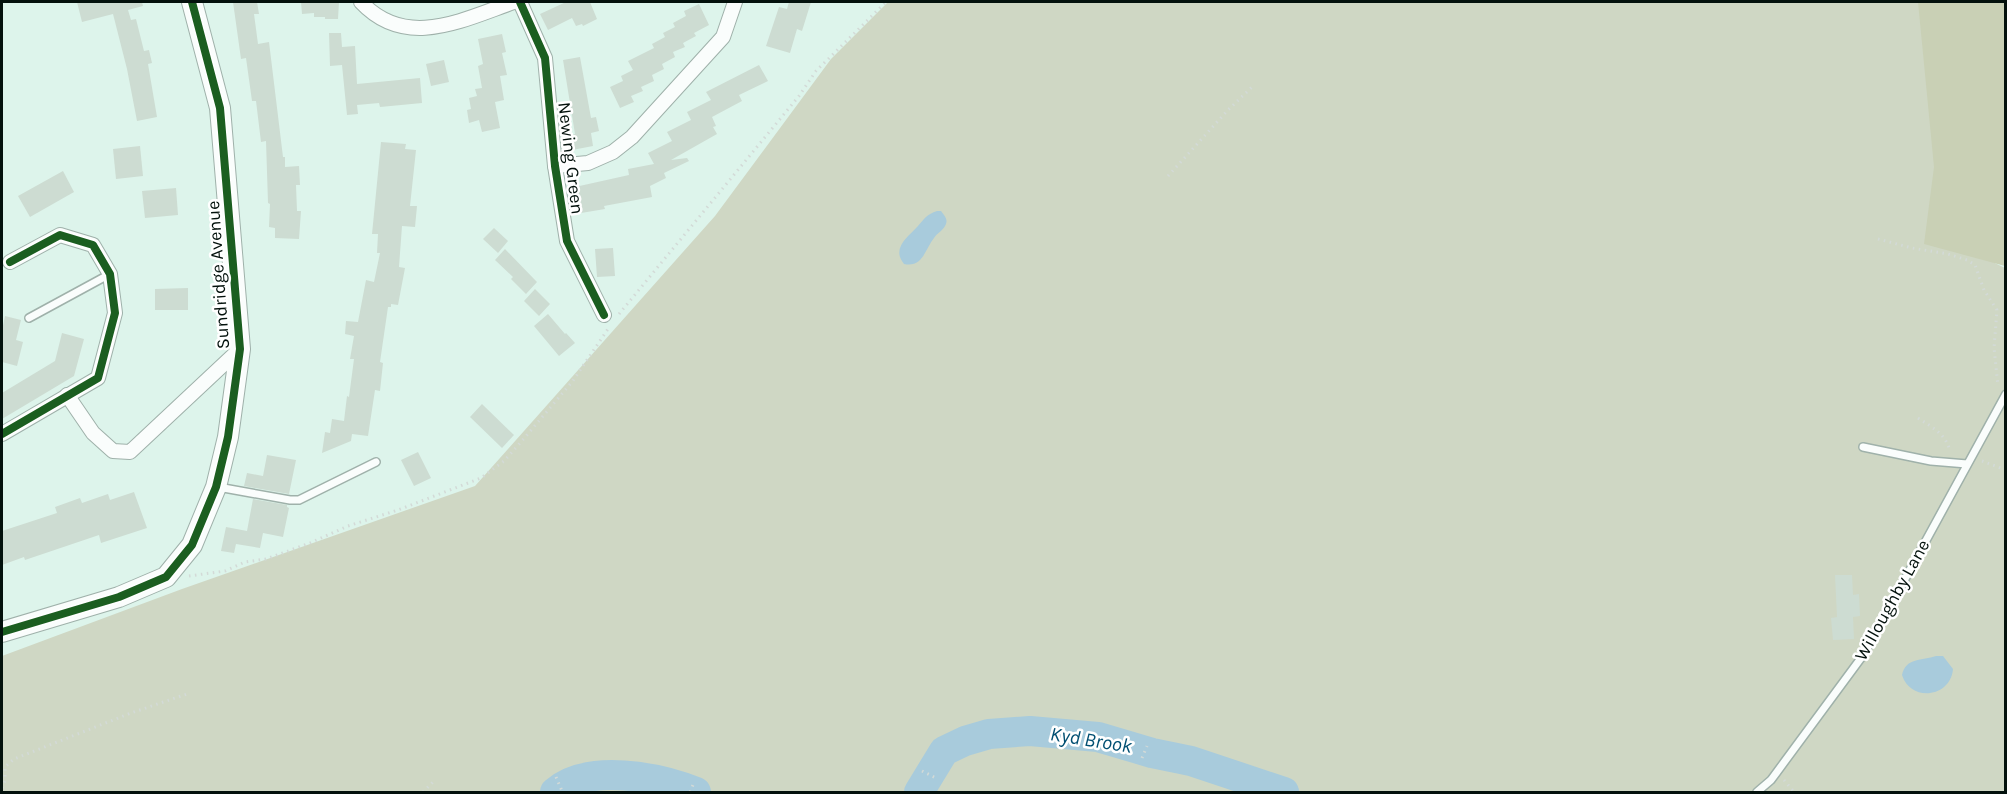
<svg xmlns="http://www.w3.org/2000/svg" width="2007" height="794" font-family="Karla,sans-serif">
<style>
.green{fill:#cfd7c4}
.forest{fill:#c9d0b5}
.water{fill:#a8cbdc}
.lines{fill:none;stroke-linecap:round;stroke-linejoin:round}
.river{stroke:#a8cbdc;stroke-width:30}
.building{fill:#cddcd2}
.lane-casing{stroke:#9fb1aa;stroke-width:10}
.street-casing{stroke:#9fb1aa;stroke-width:16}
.secondary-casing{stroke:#9fb1aa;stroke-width:22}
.path{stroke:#d3dad7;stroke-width:3;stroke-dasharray:1.5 4.5;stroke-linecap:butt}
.lane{stroke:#fafdfc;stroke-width:7}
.street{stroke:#fafdfc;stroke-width:14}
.secondary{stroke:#fafdfc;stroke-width:20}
.cycleway-casing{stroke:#fff;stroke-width:11}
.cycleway{stroke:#1b5e20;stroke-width:8}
.labels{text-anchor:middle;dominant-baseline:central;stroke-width:5;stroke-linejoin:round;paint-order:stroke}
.street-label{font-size:18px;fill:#03110c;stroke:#fff}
.water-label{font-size:20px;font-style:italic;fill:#014f72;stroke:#fff}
</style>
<rect width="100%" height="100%" fill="#ddf4eb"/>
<path class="green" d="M888,2H1940L1946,239L2005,268V792H2V656L182,589L475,486L715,216L831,59Z"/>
<path class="forest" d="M1918,2H2005V266L1924,244L1934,167Z"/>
<g class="water">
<path d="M937,211H941C944,215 948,219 946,224C944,230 937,233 934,238C925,249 923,268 904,264C891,248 908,237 918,226C924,219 927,214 937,211Z"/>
<path d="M1936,656H1943L1953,669C1951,697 1911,703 1902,675C1906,657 1922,661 1936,656Z"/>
</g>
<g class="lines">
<g class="river">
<path d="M555,792C588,763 659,777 696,792"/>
<path d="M919,792L944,751L965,741L989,734L1030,731L1098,737L1152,753L1191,761L1284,792"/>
</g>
</g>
<g class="building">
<path d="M77,2H142L143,6L128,10L131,20L136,19L144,51L149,50L152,63L148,64L157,117L137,121L127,69L113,14L82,22Z"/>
<path d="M233,2H257L259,14H254L258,44L269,42L283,157H285V167L299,166L300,185H296L297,211H301L299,239L275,238V228L269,227L270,204L268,203L266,141L261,142L256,101H252L246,58L241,59Z"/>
<path d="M301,2H339L338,19H325V17H314V13L302,14Z"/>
<path d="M566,2H590L597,19L583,26L582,24L576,26L572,18L548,30L540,14Z"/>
<path d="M789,2H811L802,31L797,29L790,53L766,46L779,7L787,9Z"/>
<path d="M699,4L709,25L694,33L696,36L683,43L685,47L673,52L675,57L662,64L664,69L652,75L654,81L641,87L643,91L631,96L634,102L620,108L610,87L623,81L621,76L633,70L628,61L654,48L652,44L665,37L663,33L675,27L673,23L686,16L684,11Z"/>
<path d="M329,33H341L342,47L355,46L357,84L420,78L422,103L380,107L379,103L357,105L358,114L347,115L342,65L330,66Z"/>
<path d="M502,34L506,52L502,53L507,75L500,76L504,100L495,102L500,128L482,132L479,120L469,123L467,110L471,109L469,98L477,96L475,89L482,88L478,66L483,64L478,39Z"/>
<path d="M580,57L591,118L596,117L599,131L591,133L593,146L567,151L565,136L575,134L563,60Z"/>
<path d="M444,60L449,82L431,86L426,64Z"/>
<path d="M759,65L768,81L739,95L742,101L712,117L716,126L713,127L717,134L671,160L687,158L689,161L664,173L666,178L650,186L652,197L604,206L605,209L581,213L580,205L578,206L575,187L629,175L628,169L654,164L648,153L672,141L667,132L691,120L687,112L711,100L706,92Z"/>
<path d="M381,142L406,144L405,149L416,150L410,206H417L415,227L402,226L399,267L405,268L398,305L391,304V307H388L380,362L383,363L380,391L375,390L368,436L352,434L351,441L322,453L325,432L330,433L332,419L344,421L347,396L349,397L354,359H350L354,336L345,334L346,321L358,322L366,280L374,282L380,253H377L378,234H372Z"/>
<path d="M140,146L143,176L116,179L113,149Z"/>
<path d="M63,171L74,192L30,217L18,196Z"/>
<path d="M176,188L178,215L145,218L142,191Z"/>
<path d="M494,228L508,241L498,253L483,239Z"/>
<path d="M613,248L615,276L597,277L595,249Z"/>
<path d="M505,249L537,282L526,294L511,279L513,277L495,260Z"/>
<path d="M188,288V310H155V289Z"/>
<path d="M535,289L550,304L539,316L524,301Z"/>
<path d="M548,314L565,334L566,333L575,343L559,356L534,326Z"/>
<path d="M5,316L21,320L16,340L23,342L17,366L2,362V330Z"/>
<path d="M62,333L84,339L74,376L2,419V393L55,361Z"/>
<path d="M482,404L514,435L502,448L470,417Z"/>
<path d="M418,452L431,478L414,486L401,460Z"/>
<path d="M267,455L296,460L289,494L244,486L247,473L263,476Z"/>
<path d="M134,492L147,528L101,543L99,535L25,560L24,557L2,565V531L57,513L55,507L80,498L82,503L108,494L110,500Z"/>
<path d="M253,499L287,505V507L289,508L283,537L263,533L260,548L236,544L234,553L221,551L226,527L247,531Z"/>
<path d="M1835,575H1852L1853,595L1859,594L1860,616L1853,617L1854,639L1833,640L1831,618L1837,617Z"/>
</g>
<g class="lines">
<g class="lane-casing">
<g id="lane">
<path d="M29,318L110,274"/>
<path d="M1863,447L1931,461L1967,464"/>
<path d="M218,487L290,500H299L376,462"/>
<path d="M1757,792L1771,780L1864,654L2006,394"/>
</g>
</g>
<g class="street-casing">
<g id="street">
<path d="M361,2C406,50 462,20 514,2"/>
<path d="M520,2L545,58L555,166L567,241L604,315"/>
<path d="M555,166L588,163L613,152L632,137L723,37L735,2"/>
<path d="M67,395L93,433L113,451L130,452L240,349"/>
<path d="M2,434L98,378L115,313L110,274L93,245L60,235L10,262"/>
</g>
</g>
<g class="secondary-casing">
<path id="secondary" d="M2,632L119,597L166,577L192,545L216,487L228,437L240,349L220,108L192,2"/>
</g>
<g class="path">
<path d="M1168,176L1228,110L1252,87"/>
<path d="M1878,239L1912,248L1948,254L1967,260L1975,265L1984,290L1997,310L1994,348L1998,386"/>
<path d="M619,314L799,96L816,71L886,2"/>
<path d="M1918,418C1933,428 1945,433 1950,451"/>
<path d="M1982,461L2006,470"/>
<path d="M189,576L225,571L245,562L266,559L310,543L348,526L398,510L481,478L504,461L521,442L572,382L608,329"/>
<path d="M1142,758L1147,746"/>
<path d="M922,771L936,778"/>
<path d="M556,777L562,791"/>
<path d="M1784,780L1794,792"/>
<path d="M2,788L5,781V767L14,759L131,713L190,693"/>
<path d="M423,792L435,780"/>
<path d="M690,792L693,785"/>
</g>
<use href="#lane" class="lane"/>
<use href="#street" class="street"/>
<use href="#secondary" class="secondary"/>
<g class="cycleway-casing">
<g id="cycleway">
<path d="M520,2L545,58L555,166L567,241L604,315"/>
<path d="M2,434L98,378L115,313L110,274L93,245L60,235L10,262"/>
<path d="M2,632L119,597L166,577L192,545L216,487L228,437L240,349L220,108L192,2"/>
</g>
</g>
<use href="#cycleway" class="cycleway"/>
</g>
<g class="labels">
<g class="street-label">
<text transform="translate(571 158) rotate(83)">Newing Green</text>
<text transform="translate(218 275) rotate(-94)">Sundridge Avenue</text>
<text transform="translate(1892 600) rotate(-61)">Willoughby Lane</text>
</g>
<g class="water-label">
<text transform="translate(1091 740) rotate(9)">Kyd Brook</text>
</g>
</g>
<rect width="2007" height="794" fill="none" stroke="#03110c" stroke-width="6"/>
</svg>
